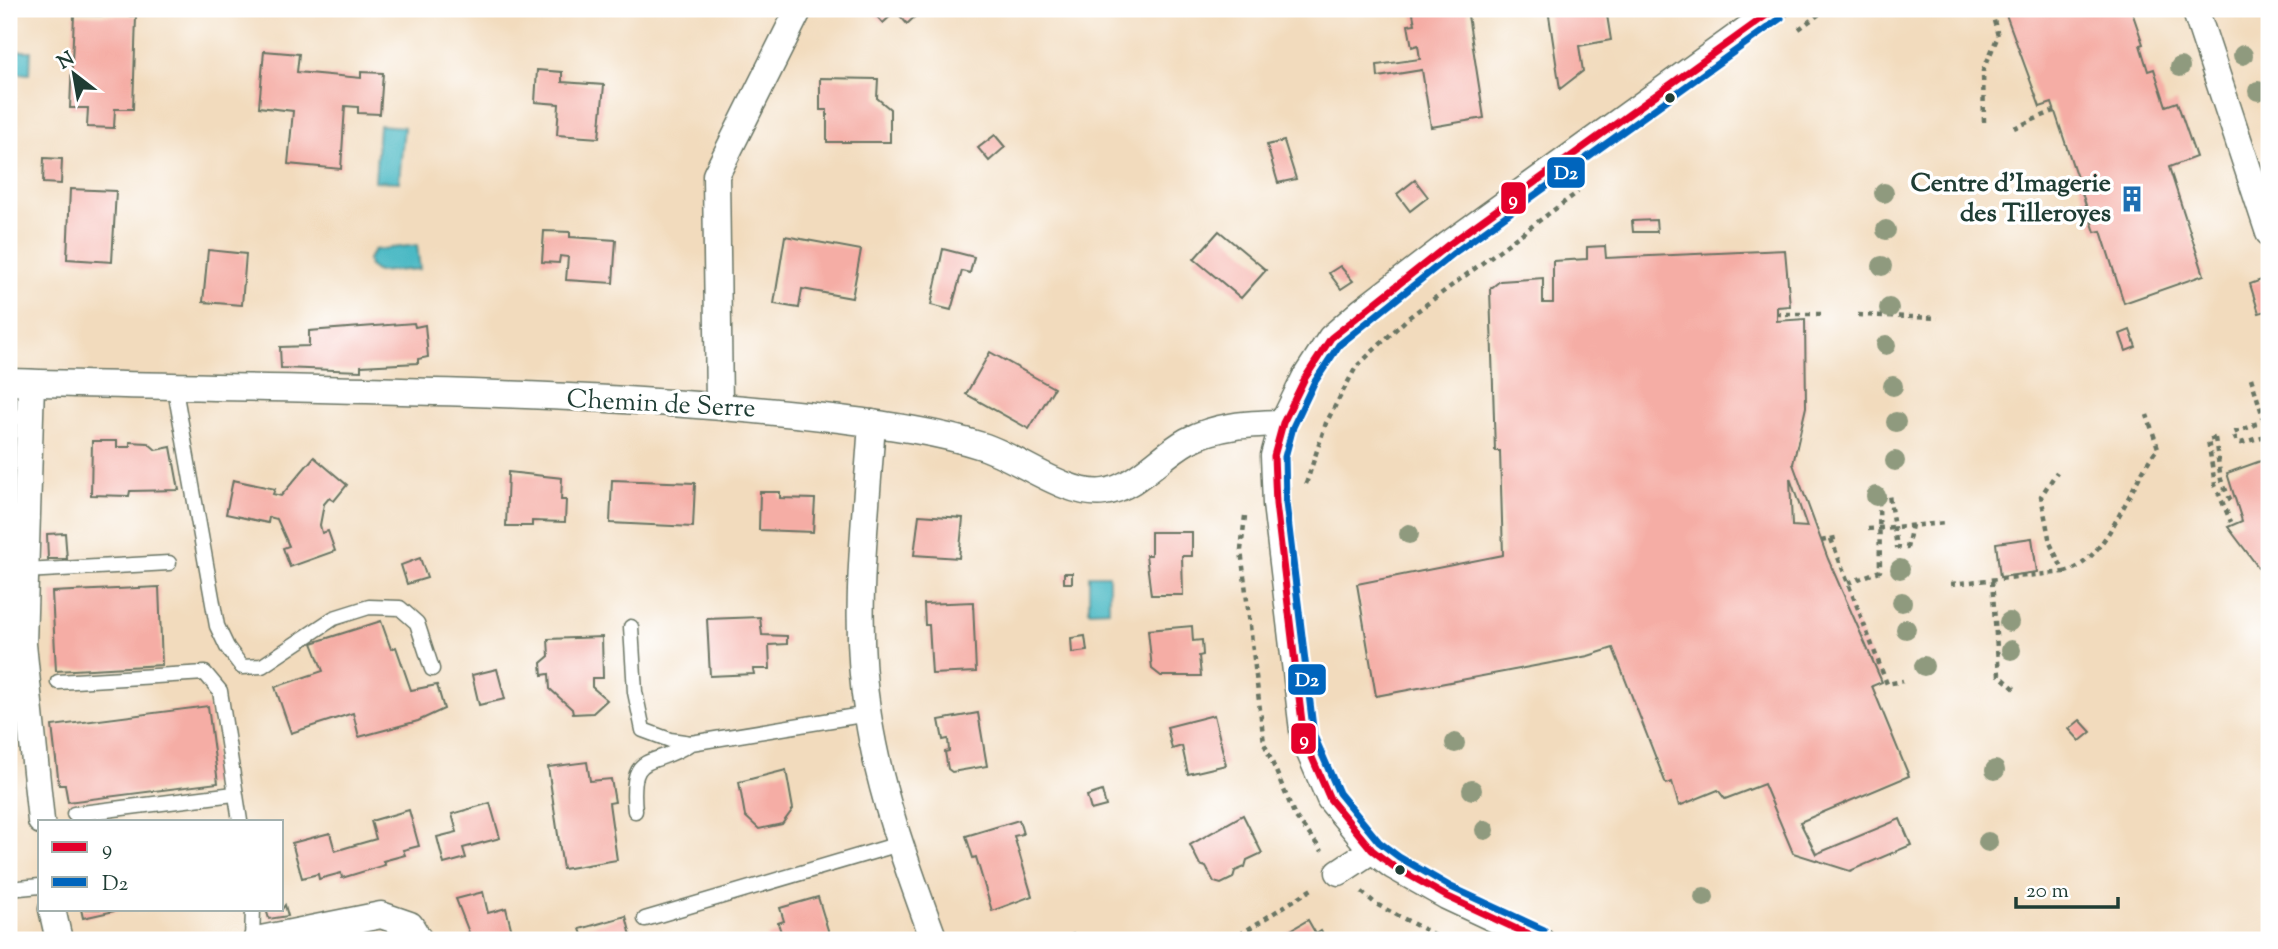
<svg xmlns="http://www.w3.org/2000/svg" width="2278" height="949" font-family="'Sorts Mill Goudy',serif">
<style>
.water{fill:#4bb9c4;stroke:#357b7c;stroke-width:2}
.building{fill:#f5ada5;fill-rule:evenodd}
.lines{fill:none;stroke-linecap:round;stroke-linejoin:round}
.lane-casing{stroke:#697464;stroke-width:17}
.street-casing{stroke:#697464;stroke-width:29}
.path{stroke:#697464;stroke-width:4.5;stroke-dasharray:5 5;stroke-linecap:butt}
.lane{stroke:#fff;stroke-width:14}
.street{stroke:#fff;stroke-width:26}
.bus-1-casing{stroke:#fff;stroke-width:12}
.bus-2-casing{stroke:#fff;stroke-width:12}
.bus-1{stroke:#e4002b;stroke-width:7}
.bus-2{stroke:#0065bd;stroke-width:7}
.tree{fill:#8f9a7e}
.bus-dot{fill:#1f3d34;stroke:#fff;stroke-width:2.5}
.labels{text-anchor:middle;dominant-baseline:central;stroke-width:7;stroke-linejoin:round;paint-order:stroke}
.poi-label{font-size:26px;font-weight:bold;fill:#1f3d34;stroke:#fff;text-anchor:end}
.street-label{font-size:26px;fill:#1f3d34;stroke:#fff}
.line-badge{stroke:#fff;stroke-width:2.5}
.badge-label{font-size:19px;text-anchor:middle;font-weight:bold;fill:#fff}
</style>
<rect width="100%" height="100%" fill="#fff"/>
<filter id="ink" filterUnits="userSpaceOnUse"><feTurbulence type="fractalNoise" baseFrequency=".0143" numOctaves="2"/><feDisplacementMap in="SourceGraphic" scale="14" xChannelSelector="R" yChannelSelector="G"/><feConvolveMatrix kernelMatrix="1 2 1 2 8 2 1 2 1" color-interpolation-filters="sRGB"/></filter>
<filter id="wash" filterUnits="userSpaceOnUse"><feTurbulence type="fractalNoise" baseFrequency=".00686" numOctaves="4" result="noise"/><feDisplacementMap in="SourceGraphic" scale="28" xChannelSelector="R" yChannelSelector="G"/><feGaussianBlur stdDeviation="1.57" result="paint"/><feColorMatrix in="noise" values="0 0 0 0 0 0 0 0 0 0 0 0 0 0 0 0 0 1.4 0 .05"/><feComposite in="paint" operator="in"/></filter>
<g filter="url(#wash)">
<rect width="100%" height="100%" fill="#f2dbbd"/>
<g class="water">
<path d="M9,51H31L30,74L9,73Z"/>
<path d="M379,125L404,127L399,182L375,181Z"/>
<path d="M417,245L420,269L377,272L369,266L368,259L374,250Z"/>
<path d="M1089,575H1109V610L1089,611Z"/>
</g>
<g id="blocks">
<g class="building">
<path d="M870,9H923L907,24L896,11L883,23Z"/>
<path d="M1412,9H1467L1484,118L1431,127L1422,70L1378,77L1377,65L1420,59L1418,45L1412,47L1408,25L1415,24Z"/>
<path d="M1548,9H1606L1611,40L1579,46L1583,71L1560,89Z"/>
<path d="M2004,9H2131L2143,44L2140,45L2148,71L2154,69L2166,106L2177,102L2196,157L2169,167L2204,275L2124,303L2101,231L2095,232L2052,103L2040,107Z"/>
<path d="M74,15L136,16L133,109H115L114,128L87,127L88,108H70Z"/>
<path d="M264,51L299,54L297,72L361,78V72L383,73L380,114L358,113V107L345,106L341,169L288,164L293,111L259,107Z"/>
<path d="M537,70L562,72V82L604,85L599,138L557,135L559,104L535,102Z"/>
<path d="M820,78L878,79L877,98L890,109V142H827V110H820Z"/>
<path d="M995,135L1005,147L989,161L978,148Z"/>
<path d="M1284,141L1296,179L1278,183L1267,145Z"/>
<path d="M44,158L62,159L61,184L43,183Z"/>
<path d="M1415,180L1428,197L1410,211L1397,194Z"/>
<path d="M70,189L116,191L112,262L67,259Z"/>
<path d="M1656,220L1657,232H1633L1632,221Z"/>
<path d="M544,231L570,232V237L616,240L613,283L566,280L568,257L560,256L559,263L542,262Z"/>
<path d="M1219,231L1266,270L1241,298L1194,259Z"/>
<path d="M785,236L861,250L852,298L802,289L799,308L774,304Z"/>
<path d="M1605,246L1606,258L1785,250L1790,306L1777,307V321L1805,319L1806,407L1793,464L1828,559L1882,682L1872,686L1909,776L1800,822L1816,854L1900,819L1911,845L1850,871L1793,853L1764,784L1725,799L1718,790L1679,806L1672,782L1666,784L1613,648L1588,656L1376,696L1357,584L1503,555L1500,451H1495L1490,289L1500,281L1543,278V303H1553V261L1587,259V247ZM1790,478L1807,527L1792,526Z"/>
<path d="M943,249L974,257L970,273L962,271L951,310L931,305Z"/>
<path d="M208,250L246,254L242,305L203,302Z"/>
<path d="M1340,266L1353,281L1341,289L1329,273Z"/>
<path d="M2264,279L2269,294V310L2259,313L2250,284Z"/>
<path d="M414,323L415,327L425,325L428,357L418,359V363L361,366V371L281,368L280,347L309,346V331Z"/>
<path d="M2130,330L2136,347L2126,351L2120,334Z"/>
<path d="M990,352L1054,388L1029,429L966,394Z"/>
<path d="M92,441H117V447H130V442L148,443L156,450L171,447L179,490L130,491L129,496L91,495Z"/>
<path d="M314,457L347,485L334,501L329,498L324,504L320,525L322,533L328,531L335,551L290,567L283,548L289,546L277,519L269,517L268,523L226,514L233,480L275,489L273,494L281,496Z"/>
<path d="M2269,458V595L2261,571L2228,527L2242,521L2227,473Z"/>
<path d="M508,472L562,478L561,500H566L565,522L532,521V526H506Z"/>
<path d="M612,480L695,483L693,527L610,523Z"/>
<path d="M760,492H780V498L815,499L813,532L759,530Z"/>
<path d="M919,515L963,518L959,558L914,555Z"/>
<path d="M1151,532H1192V556H1182L1183,595H1151L1146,555H1151Z"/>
<path d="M65,533L67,559H48L47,534Z"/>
<path d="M2032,538L2037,572L2000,577L1996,543Z"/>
<path d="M420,558L427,578L407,584L401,565Z"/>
<rect x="1064" y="573" width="8" height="10"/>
<path d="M159,587L162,665L56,671L52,592Z"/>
<path d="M973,602L976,672L932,674L929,625H925L924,604Z"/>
<path d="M760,617L762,635L787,636V644L769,645L770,669H753L754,674L710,676L707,619Z"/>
<path d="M381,621L391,649L396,647L411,690L437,685L444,709L418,721L359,737L353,713L291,733L275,687L323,671L312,643Z"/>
<path d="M1192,626L1193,641L1202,640L1203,655L1199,656L1201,676H1161L1152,669L1148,630Z"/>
<path d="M1085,636L1087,651L1072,653L1071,638Z"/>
<path d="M602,637L603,678H592V687L607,700L593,713L573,714L572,709L550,689L549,674L542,675L541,663L549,656L548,639Z"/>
<path d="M497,669L505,699L479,705L472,675Z"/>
<path d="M208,706L218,783L68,802L65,785H59L52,726Z"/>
<path d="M978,713L987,766L952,772L948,769L945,752L949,751L948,739L943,740L939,720Z"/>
<path d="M1214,715L1226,765L1188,774L1182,746L1172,749L1167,727Z"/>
<path d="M2080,720L2091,732L2080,741L2069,729Z"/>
<path d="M587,762L590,781L611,779L615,802L609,803L617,860L563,869L548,767Z"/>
<path d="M786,770L793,809L782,824L759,829L745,816L739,782Z"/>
<path d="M1102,791L1106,806L1091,810L1087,796Z"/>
<path d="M490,803L500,838L463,848L466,858L444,864L437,837L457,832L452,814Z"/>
<path d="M409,810L419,846L403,850L405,855L383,861L385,865L342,878L341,873L319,879L318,874L302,878L292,843L330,833L335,851L355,845L376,839L371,821Z"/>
<path d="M1243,815L1262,853L1247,860L1245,867L1235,871L1233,878L1221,884L1214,882L1206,867L1200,865L1190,845Z"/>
<path d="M1019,820L1023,834L1014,836L1032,896L992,911L976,857L973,858L966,836Z"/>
<path d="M9,843H10L13,865L9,866Z"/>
<path d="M483,892L488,913L506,908L514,940H472L456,899Z"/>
<path d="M818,897L831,940H768L767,936L781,932L778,923L784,921L780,908Z"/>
<path d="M285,905L288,916L269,919L266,909H282Z"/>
<path d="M81,909H119V910L83,918Z"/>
<path d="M626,916L632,940H584L580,929Z"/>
<path d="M1308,920L1316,934L1321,931L1326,940H1274Z"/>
<path d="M1073,934L1076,940H1059Z"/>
</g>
</g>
</g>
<g filter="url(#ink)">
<use href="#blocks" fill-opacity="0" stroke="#697464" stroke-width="2"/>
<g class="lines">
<g class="lane-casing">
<g id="lane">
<path d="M174,384L217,626L227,647L242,667L262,666L334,618L369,607L400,608L417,623L432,669"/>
<path d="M25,571L169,563"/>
<path d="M631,627L635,692L643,730L670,740L691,743L868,714"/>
<path d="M58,682L205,673L220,691L240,821"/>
<path d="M635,811C629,748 651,770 691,743"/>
<path d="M74,814L234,794"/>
<path d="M9,889L40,886"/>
<path d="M645,919L899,844"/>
<path d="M252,940L253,909"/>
</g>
</g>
<g class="street-casing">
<g id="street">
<path d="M2195,9L2269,233"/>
<path d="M9,382C285,391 566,386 840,419C887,425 938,432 982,446C1016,456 1067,497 1104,492C1135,488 1160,456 1187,441C1217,425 1249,424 1283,423"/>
<path d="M31,383L23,644L41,821"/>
<path d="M719,405L716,175L799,9"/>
<path d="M872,423C866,519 852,619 868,716C880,794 907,866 934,940"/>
<path d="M1339,872L1372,850"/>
<path d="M52,909L59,940"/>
<path d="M256,940L381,915L410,925L419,940"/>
<path d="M1540,940L1446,896L1393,866L1372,850L1330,799L1304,739L1276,504L1274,456L1283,423L1305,378L1331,338L1362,311L1448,245L1775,9"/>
</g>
</g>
<g class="path">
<path d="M1799,29L1826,9"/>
<path d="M1984,122L1983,71L1998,36L1991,9"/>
<path d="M2014,128L2054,111"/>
<path d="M1776,314H1822"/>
<path d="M1858,315L1938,318"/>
<path d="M2251,378L2269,436"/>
<path d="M2254,422L2255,425L2233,433L2237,442L2241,443L2269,435"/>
<path d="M2215,438L2208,440L2215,485L2231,522"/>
<path d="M2215,438L2221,480L2231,501"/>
<path d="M1306,484L1326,423L1356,367L1408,318L1578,192"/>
<path d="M1245,516L1241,550L1264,743L1295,816L1322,851"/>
<path d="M1868,529L1947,523"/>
<path d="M1831,539L1887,684L1903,681"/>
<path d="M1821,541L1840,537"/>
<path d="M2064,572C2107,564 2131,480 2158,448L2147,415"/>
<path d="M1992,581L1999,675L2016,690"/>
<path d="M1848,583L1880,571L1879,497L1889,495L1897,547L1907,548L1912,525"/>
<path d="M1951,584L2064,572L2050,543L2041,496L2057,472"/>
<path d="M1362,892L1376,904L1444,940"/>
<path d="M1231,940L1315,887"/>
</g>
<use href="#lane" class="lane"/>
<use href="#street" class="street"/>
<g class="bus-1-casing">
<path id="bus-1" d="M1540,940L1446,896L1393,866L1372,850L1330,799L1304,739L1276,504L1274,456L1283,423L1305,378L1331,338L1448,245L1775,9"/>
</g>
<g class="bus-2-casing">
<path id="bus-2" d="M1544,930L1451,887L1399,857L1379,842L1339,793L1314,736L1286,503L1285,457L1293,427L1314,383L1339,345L1454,253L1781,18"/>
</g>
<use href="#bus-1" class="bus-1"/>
<use href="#bus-2" class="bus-2"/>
</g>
<g class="tree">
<circle cx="2243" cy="55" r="10"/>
<circle cx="2180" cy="67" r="10"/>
<circle cx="2258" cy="91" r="10"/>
<circle cx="1884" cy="193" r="10"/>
<circle cx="1886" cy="230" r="10"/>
<circle cx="1882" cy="266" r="10"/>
<circle cx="1889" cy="308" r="10"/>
<circle cx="1886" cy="345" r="10"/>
<circle cx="1893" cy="386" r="10"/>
<circle cx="1896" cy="422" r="10"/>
<circle cx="1895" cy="461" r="10"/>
<circle cx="1876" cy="496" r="10"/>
<circle cx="1409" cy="534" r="10"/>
<circle cx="1900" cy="569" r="10"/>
<circle cx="1902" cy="602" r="10"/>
<circle cx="2009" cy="622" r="10"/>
<circle cx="1906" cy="629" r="10"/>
<circle cx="2011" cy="650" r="10"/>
<circle cx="1924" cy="666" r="10"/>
<circle cx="1455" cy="743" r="10"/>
<circle cx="1995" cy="770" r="10"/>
<circle cx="1472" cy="790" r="10"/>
<circle cx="1485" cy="830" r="10"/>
<circle cx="1988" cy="842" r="10"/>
<circle cx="1704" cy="897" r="10"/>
</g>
</g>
<defs>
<g id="building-bare" transform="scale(2.1)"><path d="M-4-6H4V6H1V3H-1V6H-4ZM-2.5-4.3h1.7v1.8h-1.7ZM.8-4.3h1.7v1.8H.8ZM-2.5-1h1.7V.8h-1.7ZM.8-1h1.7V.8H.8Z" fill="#1f6fb2" stroke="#fff" stroke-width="2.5" paint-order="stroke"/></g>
</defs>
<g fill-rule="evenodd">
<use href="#building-bare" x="2132" y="199"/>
</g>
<g class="bus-dot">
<circle cx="1670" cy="98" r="6"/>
<circle cx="1400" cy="870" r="6"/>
</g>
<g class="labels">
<g class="poi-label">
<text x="2111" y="184">Centre d'Imagerie<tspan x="2111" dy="30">des Tilleroyes</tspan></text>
</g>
<g class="street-label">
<text transform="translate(661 405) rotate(3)">Chemin de Serre</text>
</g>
</g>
<g class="line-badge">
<rect x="1546" y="156" width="40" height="33" rx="7" fill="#0065bd"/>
<rect x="1500" y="181" width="27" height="34" rx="7" fill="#e4002b"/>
<rect x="1287" y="663" width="40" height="33" rx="7" fill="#0065bd"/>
<rect x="1290" y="722" width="27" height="33" rx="7" fill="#e4002b"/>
</g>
<g class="badge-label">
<text x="1566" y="179">D2</text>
<text x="1513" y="205">9</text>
<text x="1307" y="686">D2</text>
<text x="1304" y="745">9</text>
</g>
<rect width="2278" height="949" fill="none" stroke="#fff" stroke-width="35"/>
<rect x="38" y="820" width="245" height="91" fill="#ffffff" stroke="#a5b1ae" stroke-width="2"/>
<rect x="52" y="842" width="35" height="10" fill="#e4002b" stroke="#a5b1ae" stroke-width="2"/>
<text x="102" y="855" font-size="21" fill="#1f3d34">9</text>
<rect x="52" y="877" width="35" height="10" fill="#0065bd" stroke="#a5b1ae" stroke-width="2"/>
<text x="102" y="890" font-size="21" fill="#1f3d34">D2</text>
<g transform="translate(74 74) rotate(329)" stroke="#ffffff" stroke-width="5" paint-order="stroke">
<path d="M0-5L12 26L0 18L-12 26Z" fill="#1f3d34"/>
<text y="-10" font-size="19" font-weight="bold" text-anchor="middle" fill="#1f3d34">N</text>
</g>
<path d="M2016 897v10h102v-10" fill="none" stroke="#1f3d34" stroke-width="3.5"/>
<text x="2026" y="897" font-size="21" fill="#1f3d34" stroke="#ffffff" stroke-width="5" paint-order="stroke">20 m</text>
</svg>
